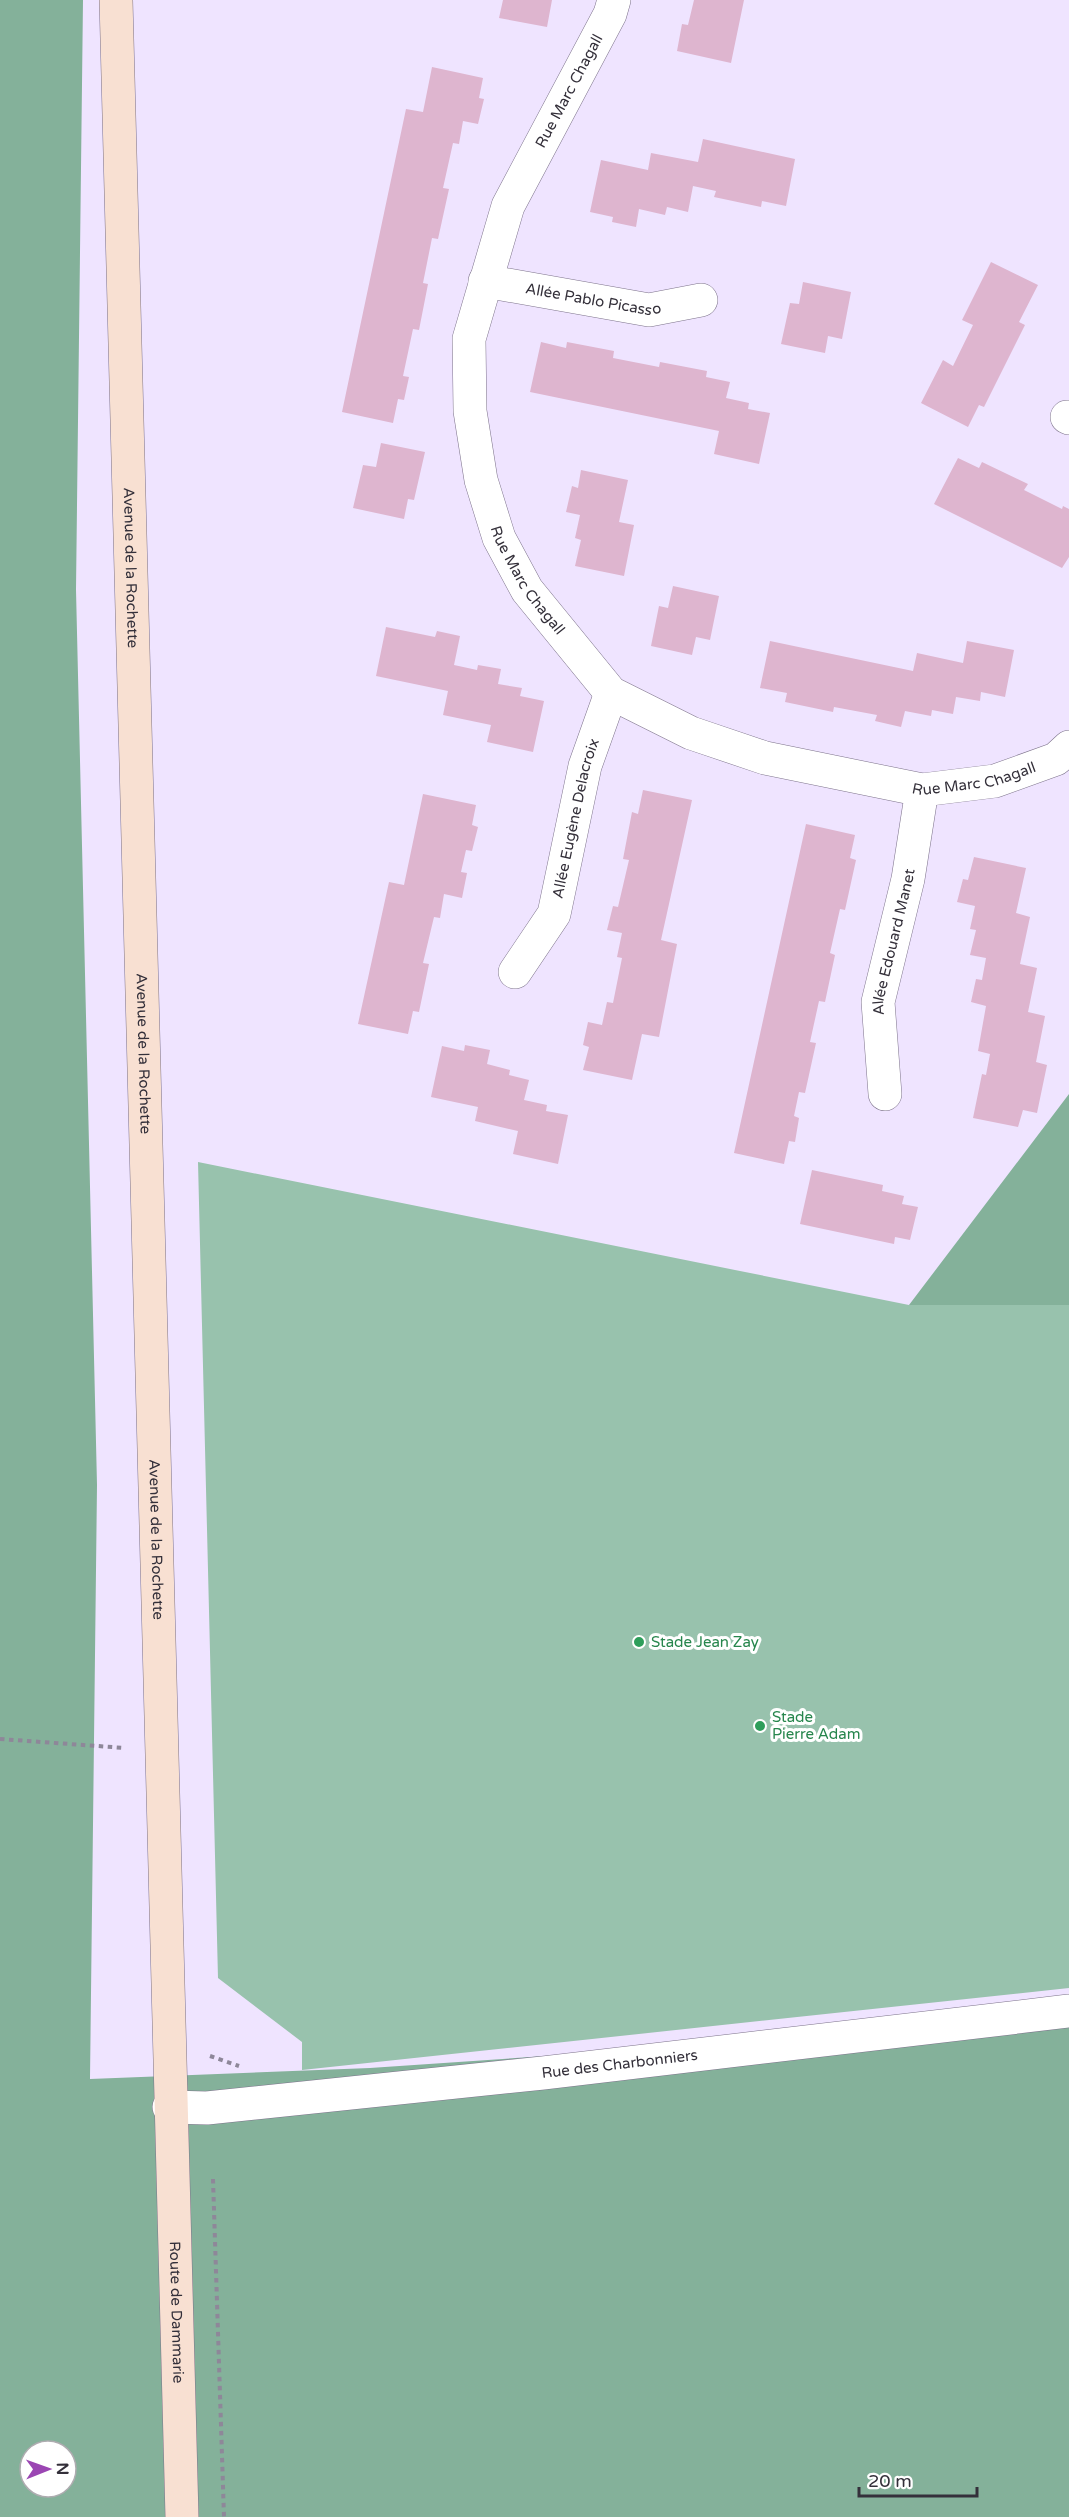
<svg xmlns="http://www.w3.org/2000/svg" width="1069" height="2517" viewBox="0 0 1069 2517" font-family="'Varela Round',sans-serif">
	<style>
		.green { fill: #98c2ad }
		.forest { fill: #84b19a; fill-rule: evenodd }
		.building { fill: #deb5cf }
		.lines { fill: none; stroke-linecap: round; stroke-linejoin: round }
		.street-casing { stroke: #7d738b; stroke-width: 34 }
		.secondary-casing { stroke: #7d738b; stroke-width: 34 }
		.path { stroke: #8e8799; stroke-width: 4; stroke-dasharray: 4.5 4.5; stroke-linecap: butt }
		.street { stroke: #fff; stroke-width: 33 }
		.secondary { stroke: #f8e0d2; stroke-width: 33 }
		.leisure-dot { fill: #2e9e5b; stroke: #fff; stroke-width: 2 }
		.labels { text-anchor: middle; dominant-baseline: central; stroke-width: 6; stroke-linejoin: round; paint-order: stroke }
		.street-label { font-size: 15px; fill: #34303a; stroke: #fff }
		.leisure-label { font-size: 15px; fill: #27864d; stroke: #fff; text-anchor: start }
	</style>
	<rect width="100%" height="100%" fill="#efe4ff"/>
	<path class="green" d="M198,1162L909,1305H1069V1988L302,2070V2042L218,1978Z"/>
	<path class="forest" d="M0,0H83L76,590L97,1485L90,2079L370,2068L1069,2020V2517H0ZM30,2451H66V2487H30Z
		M1069,1094V1305H909Z"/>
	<path class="building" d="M503,0H552L547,27L499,18Z
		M694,0H744L731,63L677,51L682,24L688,25Z
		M432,67L483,78L479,98L484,99L478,124L463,121L459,144L453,143L443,188L449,189L438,239L432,238L423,283L428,284L419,330L413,329L403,376L409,377L404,400L398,399L393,423L342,412L406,109L423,112Z
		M703,139L795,159L786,206L762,201L761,207L714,197L716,191L693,186L688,212L667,207L665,215L639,209L636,227L612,222L613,217L590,212L601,160L648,170L651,153L698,162Z
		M991,262L1038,285L1019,322L1025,325L984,407L979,405L968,427L921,403L943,360L953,366L973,325L962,320Z
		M803,282L851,292L842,339L828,336L825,353L781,344L790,303L799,304Z
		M541,342L566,348L567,342L614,351L613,358L659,367L660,362L707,371L706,377L730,382L726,398L749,403L748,409L770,413L759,464L714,454L719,431L530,392Z
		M381,443L425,452L414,500L408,499L404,519L353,508L363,465L376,467Z
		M958,458L979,468L982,462L1028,484L1024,490L1062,509L1063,506L1069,509V557L1062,568L934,504Z
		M581,470L628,480L619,522L634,525L624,576L575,566L581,540L575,538L580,515L566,512L572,486L578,488Z
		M673,586L719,596L710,640L696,637L692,655L651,646L659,606L668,608Z
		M386,627L435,637L437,631L460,636L454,665L477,670L478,665L501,669L498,684L522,688L520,696L544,701L533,752L487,742L491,725L443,715L448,691L376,676Z
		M770,641L913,671L917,653L963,663L967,641L1014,650L1005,697L981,692L980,701L956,697L953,714L932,710L931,716L905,711L901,727L875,721L877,715L834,707L833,712L785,702L787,693L760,688Z
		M643,790L692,800L661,940L677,944L659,1037L642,1034L632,1080L583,1070L589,1047L583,1045L588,1022L602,1025L607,1002L613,1003L622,958L617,957L622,933L607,930L613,906L618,907L629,860L623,859L632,812L638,814Z
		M423,794L476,805L472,825L478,827L472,851L466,850L461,872L467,873L462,898L444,894L440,918L434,917L423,963L429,964L419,1012L413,1011L408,1034L358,1024L389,882L404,885Z
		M806,824L855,835L850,858L856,860L845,910L840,909L830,953L835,955L825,1002L819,1001L810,1042L816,1043L805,1093L799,1092L794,1116L799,1118L795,1142L789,1141L784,1164L734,1153Z
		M974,857L1026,868L1016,913L1030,917L1020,964L1037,968L1028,1012L1045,1016L1036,1062L1047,1065L1037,1113L1023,1110L1018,1127L973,1118L982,1074L986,1075L990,1054L978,1051L986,1006L971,1002L976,979L982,980L986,958L970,955L976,930L970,929L975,906L957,902L963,879L968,880Z
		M465,1045L490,1050L487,1064L510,1070L509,1075L529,1080L524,1100L547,1105L546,1111L568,1115L558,1164L513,1154L518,1131L475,1121L478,1107L431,1097L442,1046L464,1051Z
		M812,1170L883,1185L882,1191L904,1196L902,1204L918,1207L910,1240L895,1237L894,1244L800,1224Z"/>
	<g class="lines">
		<g class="street-casing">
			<g id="street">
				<path id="s1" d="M614,0L610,14L508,206L469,339L470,411L481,480L499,538L527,590L611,693L691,733L765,758L922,790L995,781L1056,759L1069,747"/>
				<path id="s2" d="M485,281L649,310L701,300"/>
				<path d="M1067,417L1069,418"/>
				<path id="s3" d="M515,972L554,914L585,766L611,693"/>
				<path id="s4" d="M885,1094L878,1002L908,879L922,790"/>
				<path id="s5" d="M169,2107L207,2108L543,2073L1069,2011"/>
			</g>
		</g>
		<g class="secondary-casing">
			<g id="secondary">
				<path id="s6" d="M116,0L182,2517"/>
			</g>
		</g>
		<path class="path" d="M0,1739L125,1748
			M210,2056L239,2066
			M213,2179L224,2517"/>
		<use href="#street" class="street"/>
		<use href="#secondary" class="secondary"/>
	</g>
	<g class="leisure-dot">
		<circle cx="639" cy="1642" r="6"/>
		<circle cx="760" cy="1726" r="6"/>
	</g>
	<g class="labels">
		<g class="street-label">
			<text transform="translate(569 91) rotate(-62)">Rue Marc Chagall</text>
			<text stroke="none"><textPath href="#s2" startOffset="110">Allée Pablo Picasso</textPath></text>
			<text stroke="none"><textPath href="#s6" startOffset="568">Avenue de la Rochette</textPath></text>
			<text stroke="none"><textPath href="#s1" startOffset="624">Rue Marc Chagall</textPath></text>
			<text stroke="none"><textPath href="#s1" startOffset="1146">Rue Marc Chagall</textPath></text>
			<text stroke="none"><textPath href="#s3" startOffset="168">Allée Eugène Delacroix</textPath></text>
			<text stroke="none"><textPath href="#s4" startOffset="154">Allée Edouard Manet</textPath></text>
			<text stroke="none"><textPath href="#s6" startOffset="1054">Avenue de la Rochette</textPath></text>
			<text stroke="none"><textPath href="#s6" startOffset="1540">Avenue de la Rochette</textPath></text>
			<text stroke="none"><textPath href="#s5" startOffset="453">Rue des Charbonniers</textPath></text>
			<text stroke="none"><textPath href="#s6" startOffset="2313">Route de Dammarie</textPath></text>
		</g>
		<g class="leisure-label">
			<text x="651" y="1642">Stade Jean Zay</text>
			<text x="772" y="1717">Stade<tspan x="772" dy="17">Pierre Adam</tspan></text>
		</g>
	</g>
	<g transform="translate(48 2469) rotate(89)"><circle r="28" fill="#ffffff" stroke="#aeacb0" stroke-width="1.5"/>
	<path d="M0-4.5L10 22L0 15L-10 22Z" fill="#9b46b3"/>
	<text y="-9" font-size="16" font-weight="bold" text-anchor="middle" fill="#34303a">N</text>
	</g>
	<path d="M859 2487v9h118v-9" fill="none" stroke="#34303a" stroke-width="3"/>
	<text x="868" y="2487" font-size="18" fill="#34303a" stroke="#ffffff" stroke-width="4.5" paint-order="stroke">20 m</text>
</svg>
